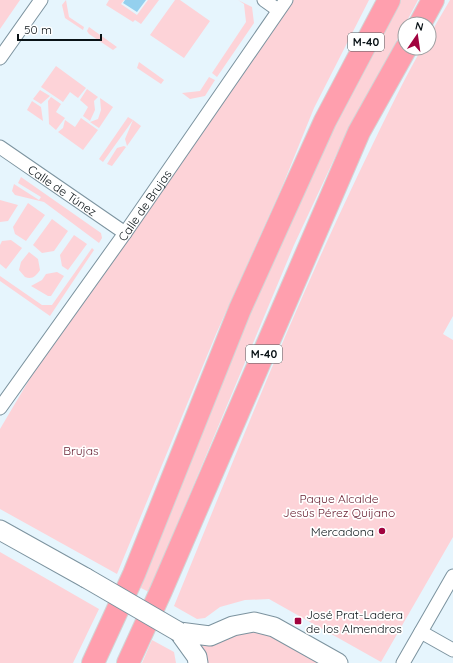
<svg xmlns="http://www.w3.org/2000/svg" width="453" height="663" viewBox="0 0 453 663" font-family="Quicksand,sans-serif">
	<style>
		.green { fill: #fdd3d8 }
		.water { fill: #94d0ee }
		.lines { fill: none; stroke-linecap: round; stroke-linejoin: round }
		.street-casing { stroke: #7c939f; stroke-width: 15 }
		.secondary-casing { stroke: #7c939f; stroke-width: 21 }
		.highway-casing { stroke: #d3d4d5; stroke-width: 24 }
		.street { stroke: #fff; stroke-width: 13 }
		.secondary { stroke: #fff; stroke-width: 19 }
		.highway { stroke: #ff9fae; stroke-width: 22 }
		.secondary-bridge-casing { stroke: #7c939f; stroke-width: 21; stroke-linecap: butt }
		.secondary-bridge { stroke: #fff; stroke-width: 19 }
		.poi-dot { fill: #a1033f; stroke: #fff; stroke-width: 1.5 }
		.labels { text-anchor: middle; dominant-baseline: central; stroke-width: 3.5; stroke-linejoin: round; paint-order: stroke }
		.shield { fill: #fff; stroke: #53595c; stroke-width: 1 }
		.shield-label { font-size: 11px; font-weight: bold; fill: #091216 }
		.street-label { font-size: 12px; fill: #091216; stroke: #fff }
		.park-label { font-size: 12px; fill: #651c2e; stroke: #fff }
		.poi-label { font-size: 12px; fill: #091216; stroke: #fff; text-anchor: end }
	</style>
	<rect width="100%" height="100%" fill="#e6f5fd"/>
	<path class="green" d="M0,0H20L0,29Z
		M66,0L69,17L84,27L83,30L65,18L62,5Z
		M109,0H124L121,4L137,15L148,0H159L141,24L135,20L133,22L106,5Z
		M175,0H180L210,21L184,58L150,35Z
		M238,0L252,7L254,23L217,77L212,73L246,22L244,4Z
		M291,0H369L314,108L282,187L216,334L117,574L0,509V429L42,358Z
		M401,0H418L336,155L294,245L149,592L139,587L274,255L322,149Z
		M450,0H453V316L443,334L453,340V537L381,662L269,599L245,600L220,607L205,618L197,619L174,606C233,462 290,317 357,177C378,134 398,90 422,48H429V36Z
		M89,27L117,47L113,50L89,34L87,31Z
		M139,62L164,80L161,84L137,68Z
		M56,66L86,88L78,98L70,92L63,102L41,87Z
		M209,77L215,80L205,96L190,99L182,93L200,91Z
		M87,89L98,97L94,101L95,110L90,121L83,116L88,107L80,100Z
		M40,90L50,96L41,104L33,99Z
		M51,97L61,104L56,112L65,118L56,130L49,124L48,101Z
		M100,98L113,107L99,128L90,122L98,119L101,110Z
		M32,101L41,107L43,121L27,110Z
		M128,117L133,120L103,162L99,159Z
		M81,118L98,130L83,150L58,132L63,128L65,120L75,127Z
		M133,120L141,126L127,146L125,139Z
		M124,146L126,147L112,166L107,164L117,148Z
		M21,177L101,233L102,238L99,243L44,202L15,195L12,191L14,184L39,200L41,197L18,183Z
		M0,200L18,205L8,221L0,222Z
		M28,203L45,215L26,241L15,234L13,227Z
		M52,219L68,231L54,251L42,253L33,245Z
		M74,235L87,244L68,270L62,266L60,255Z
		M11,240L22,248L6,269L0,264V245L2,241Z
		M92,248L94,250L50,316L0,281V276L42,305H52Z
		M29,252L38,259L40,270C36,276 32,280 25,277L19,270L21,262Z
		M57,272L64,276L51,296H48L31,286L42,280L46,274Z
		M0,552L99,609L73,663H0Z
		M260,630L324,663H207L198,643L232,634Z
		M152,640L174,652L176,663H142Z"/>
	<path class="water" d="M125,0H146L137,12L123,3Z"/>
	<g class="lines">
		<g class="street-casing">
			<g id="street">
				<path d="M264,0L278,10"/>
				<path d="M0,58L41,0"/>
				<path id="s1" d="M0,147L125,233"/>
				<path id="s2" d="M0,408L125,233L286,0"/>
				<path d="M421,632L453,650"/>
				<path d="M403,663L453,576"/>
			</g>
		</g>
		<g class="secondary-casing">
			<path id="secondary" d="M0,530L86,578
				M179,632L210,636L233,626L254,622L274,627L338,663
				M179,632L197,657L198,663"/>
		</g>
		<g class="highway-casing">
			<path id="highway" d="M420,24L433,0
				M93,663L134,574L240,309L325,121L389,0
				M128,663L161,591L359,132L406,48"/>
		</g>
		<use href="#street" class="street"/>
		<use href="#secondary" class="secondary"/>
		<use href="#highway" class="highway"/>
		<g class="secondary-bridge-casing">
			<path id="secondary-bridge" d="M86,578L179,632"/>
		</g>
		<use href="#secondary-bridge" class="secondary-bridge"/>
	</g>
	<g class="poi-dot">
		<circle cx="382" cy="531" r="4"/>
		<rect x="294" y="617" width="8" height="8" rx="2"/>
	</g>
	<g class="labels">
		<g class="shield">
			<rect x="348" y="33" width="36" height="18" rx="3"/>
			<rect x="246" y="345" width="36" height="18" rx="3"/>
		</g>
		<g class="shield-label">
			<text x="366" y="42">M-40</text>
			<text x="264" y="354">M-40</text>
		</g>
		<g class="street-label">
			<text stroke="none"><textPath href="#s1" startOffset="76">Calle de Túnez</textPath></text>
			<text stroke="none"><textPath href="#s2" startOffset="249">Calle de Brujas</textPath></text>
		</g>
		<g class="park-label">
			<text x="81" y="450">Brujas</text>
			<text x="339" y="498">Paque Alcalde<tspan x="339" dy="14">Jesús Pérez Quijano</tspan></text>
		</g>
		<g class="poi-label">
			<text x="374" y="531">Mercadona</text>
			<text x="306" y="614" text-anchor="start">José Prat-Ladera<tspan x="306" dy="14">de los Almendros</tspan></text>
		</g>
	</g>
	<g transform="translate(417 36) rotate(13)"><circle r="19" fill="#ffffff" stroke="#9da0a2"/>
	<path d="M0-3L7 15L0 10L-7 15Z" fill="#a1033f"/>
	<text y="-6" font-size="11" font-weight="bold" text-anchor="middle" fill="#091216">N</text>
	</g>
	<path d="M18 34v6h83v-6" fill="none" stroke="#091216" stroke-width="2"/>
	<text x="24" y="34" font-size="12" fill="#091216" stroke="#ffffff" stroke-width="3" paint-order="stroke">50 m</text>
</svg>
